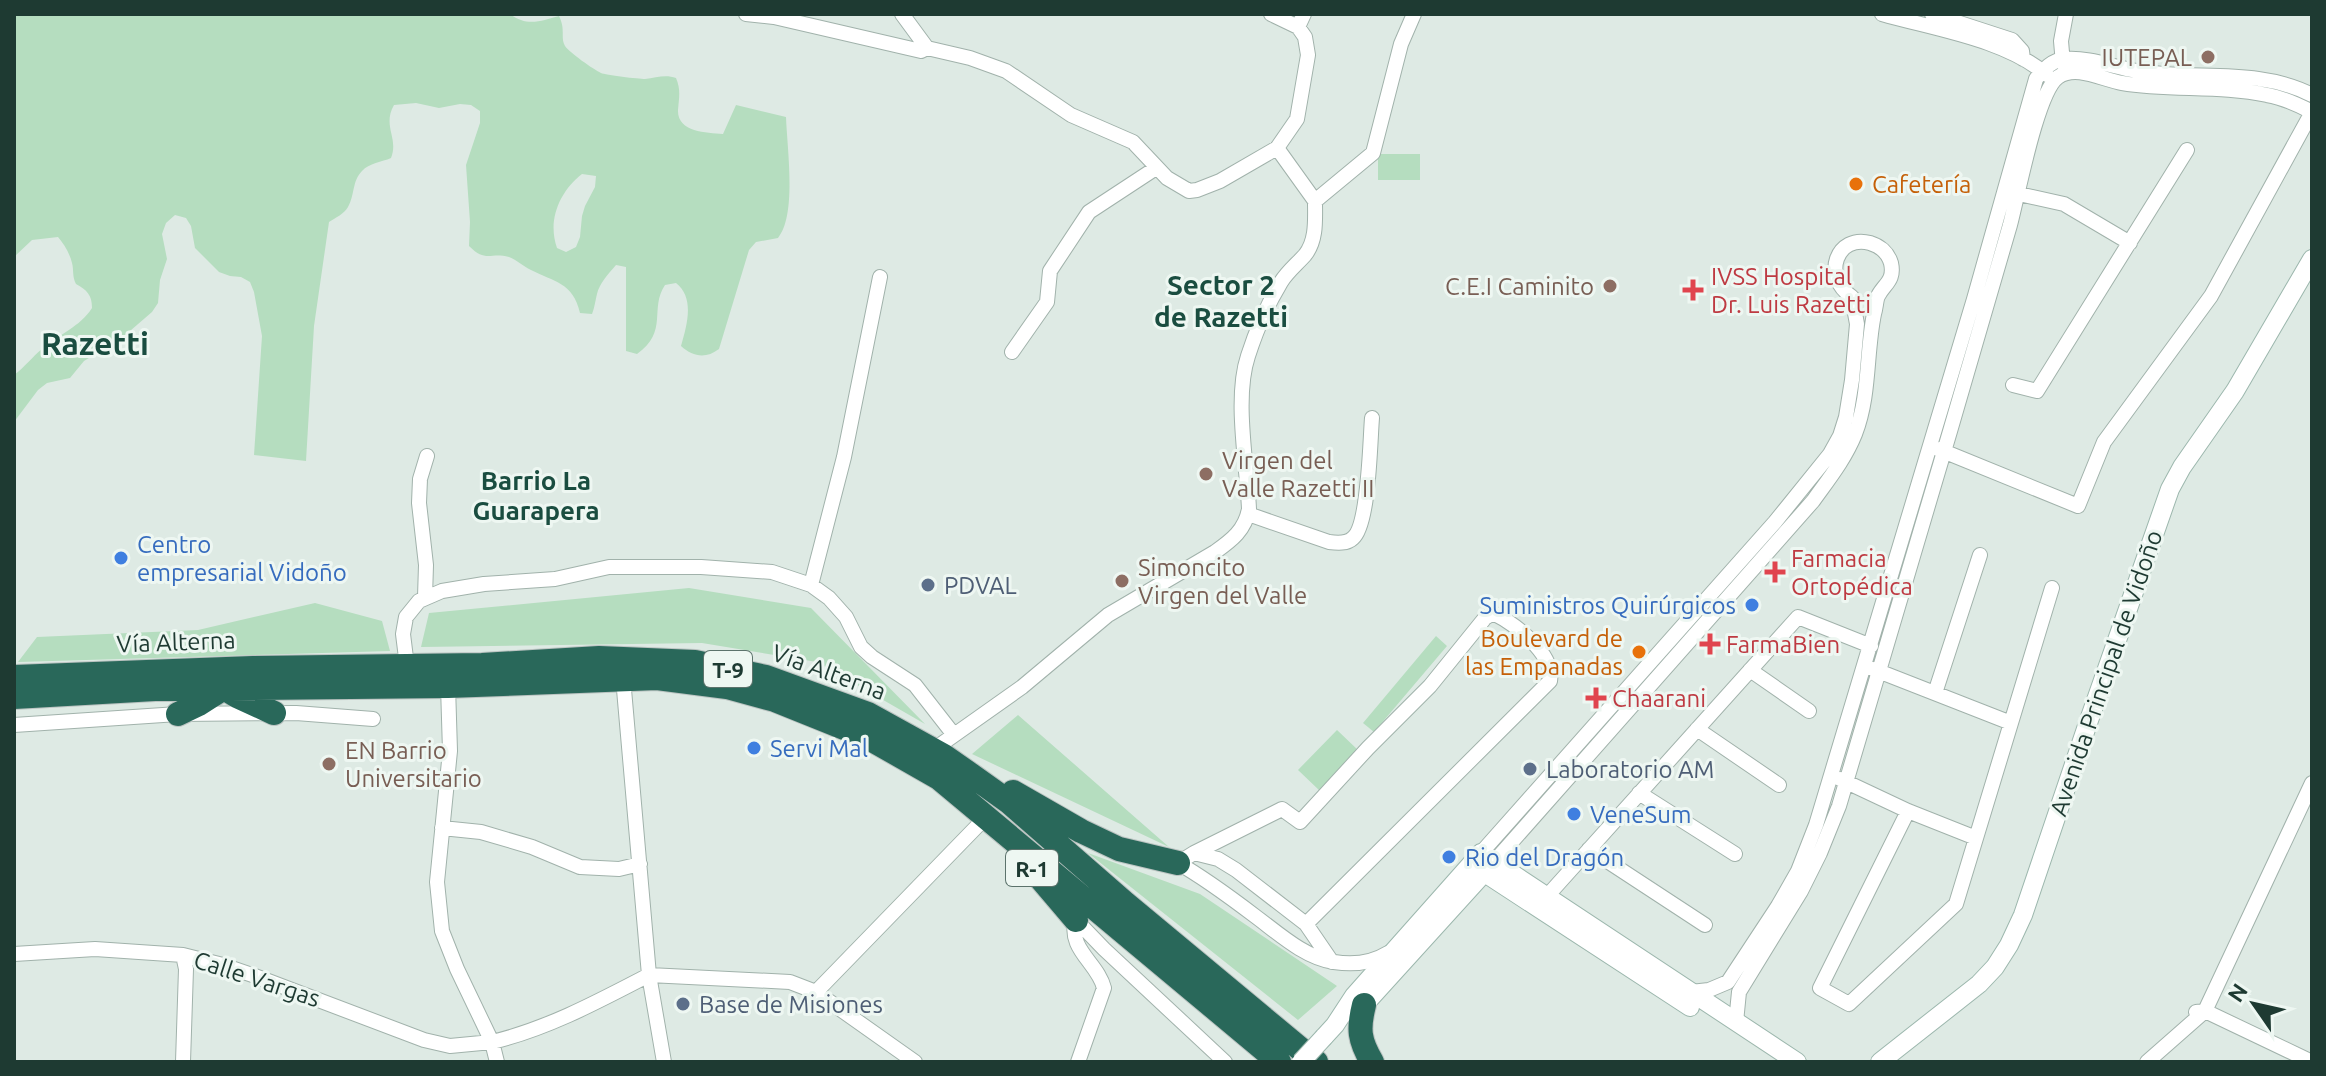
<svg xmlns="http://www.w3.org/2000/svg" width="2326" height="1076" viewBox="0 0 2326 1076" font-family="Ubuntu,sans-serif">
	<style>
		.green { fill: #b5ddbf; fill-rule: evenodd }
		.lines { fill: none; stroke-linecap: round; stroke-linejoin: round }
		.street-casing { stroke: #a1b2ab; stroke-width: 16 }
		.secondary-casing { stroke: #9cb7ad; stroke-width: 20 }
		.highway-casing { stroke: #bcc4c2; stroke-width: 26 }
		.street { stroke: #fff; stroke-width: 14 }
		.secondary { stroke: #fff; stroke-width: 18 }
		.highway { stroke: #29685a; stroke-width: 24 }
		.secondary-bridge-casing { stroke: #9cb7ad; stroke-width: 20; stroke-linecap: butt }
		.secondary-bridge { stroke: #fff; stroke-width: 18 }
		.education-dot { fill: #8d6e63; stroke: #eef7f2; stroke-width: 3 }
		.food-dot { fill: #e8710a; stroke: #eef7f2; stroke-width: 3 }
		.health-dot { fill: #e0444e; stroke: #eef7f2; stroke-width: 3 }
		.shop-dot { fill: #3f7fe0; stroke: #eef7f2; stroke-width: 3 }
		.service-dot { fill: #5c6f8a; stroke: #eef7f2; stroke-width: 3 }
		.labels { text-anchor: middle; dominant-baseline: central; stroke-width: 6; stroke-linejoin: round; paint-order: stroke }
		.shield { fill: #eef7f2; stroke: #5c736c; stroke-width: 2 }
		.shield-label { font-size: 22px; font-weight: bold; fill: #1e3a32 }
		.education-label { font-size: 24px; fill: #785e54; stroke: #eef7f2; text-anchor: start }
		.food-label { font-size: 24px; fill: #c56008; stroke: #eef7f2; text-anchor: start }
		.health-label { font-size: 24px; fill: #be3a42; stroke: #eef7f2; text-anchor: start }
		.shop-label { font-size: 24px; fill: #366cbe; stroke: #eef7f2; text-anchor: start }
		.service-label { font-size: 24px; fill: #4e5e75; stroke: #eef7f2; text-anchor: start }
		.street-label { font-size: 24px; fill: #1e3a32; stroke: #eef7f2 }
		.neighbourhood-label { font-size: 26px; font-weight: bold; fill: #1a4d40; stroke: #eef7f2 }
		.quarter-label { font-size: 28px; font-weight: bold; fill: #1a4d40; stroke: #eef7f2 }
		.district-label { font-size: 32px; font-weight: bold; fill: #1a4d40; stroke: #eef7f2 }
	</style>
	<rect width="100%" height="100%" fill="#deeae4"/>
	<path class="green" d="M14,14H510C527,27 541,21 559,16C566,30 560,37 565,46C570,53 593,69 601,73C605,75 639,79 645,79C656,78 665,74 676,78C681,90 679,97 678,110C677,132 706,133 723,134L736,105L786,117C787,148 797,215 778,238L756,242L749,250L719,349C706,359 693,357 681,346C687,325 695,298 676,283L665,285C649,309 669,331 637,354L626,351V267L616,265C609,273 599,284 597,294C595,302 595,306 592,314L580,313C573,282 554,282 531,270C523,266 517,260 509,257C490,252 486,263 469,246L470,222L466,165L480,123V111L471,105L460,104L439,108L416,103L394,105C382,126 399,138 391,158C382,162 369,163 362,171C352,181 355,195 348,207C344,214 335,218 329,222L314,326L306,461L254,455L262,336L254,292L250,282L241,277L230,276L219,272L195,248L191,226L186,218L175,215L166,223L162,234L167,259L160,280L158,303L152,312L123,337L84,361L70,378L47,383L38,390L14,422V375C25,367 32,357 42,349C59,334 80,327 92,308C92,295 87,290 76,284C72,276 74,271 72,263C70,254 64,244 58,237L32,240L14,257ZM582,174L596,176L595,187L585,206L582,216L580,237L576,247L566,252L557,248C547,220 560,191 582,174Z
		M1378,154H1420V180H1378Z
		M689,588L811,608L925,724L817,662L702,643L421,647L429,613Z
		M315,603L382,621L390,651L18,662L37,637L198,630Z
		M1436,636L1447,646L1374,732L1363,723Z
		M1018,715L1169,847L972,754Z
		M1337,730L1359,751L1320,791L1298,770Z
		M1088,853L1200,894L1337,986L1298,1020Z"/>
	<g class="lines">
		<g class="street-casing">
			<path id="street" d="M746,14L774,17L921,51L927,48
				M902,14L927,48L970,58L1006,71L1071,115L1133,142L1167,178L1189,191L1197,190L1220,181L1277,148
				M1271,14L1298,27
				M1304,14L1298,27L1305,37L1308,55L1297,119L1277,148L1315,201
				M1882,14C1934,29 2005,39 2047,75
				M1932,14L2012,40L2022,51L2023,59
				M2063,64L2061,41L2066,14
				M2010,192L2064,204L2130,243
				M1012,352L1047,302L1050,271L1089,212L1156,168
				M2013,385L2037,391L2187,150
				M1938,449L2078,506L2104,442L2211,296L2312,112
				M1248,514L1329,542C1337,543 1347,544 1353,538C1369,525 1370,441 1372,418
				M811,585L844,457L880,277
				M425,597L426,565L419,503L420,479L427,456
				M407,666L403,634L406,617L419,601L442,591L484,584L555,579L609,567H701L772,572L811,585L829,598L846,617L861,647L872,657L915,685L954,735
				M1873,669L2011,723
				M1750,670L1809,711
				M623,678L649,975L664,1062
				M1935,693L1980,555
				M14,725L178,714L296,713L373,719
				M1697,729L1779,785
				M933,750L1022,687L1108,615L1215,552C1232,540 1245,530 1249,509C1247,464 1234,398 1248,356C1256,331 1267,305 1281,282C1287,272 1297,264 1305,255C1317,240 1315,219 1315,201L1373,153L1401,44L1414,14
				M1840,779L1908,811L1976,838
				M1639,793L1735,854
				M1908,811L1820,988L1849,1004L1956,904L2052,588
				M442,828L481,832L532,847L580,867L619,869L640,864
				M1589,849L1705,925
				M1194,853L1218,859L1236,870L1306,924L1332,962
				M1481,853L1775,522L1830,454L1840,436L1846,417L1852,380L1857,324L1852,297C1821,276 1837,234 1870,243C1880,246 1888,253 1891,263C1895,281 1884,284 1878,296C1876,300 1876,308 1874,314C1866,353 1870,396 1855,434C1845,459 1828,480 1813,501L1494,862
				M1540,904L1798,617L1871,646
				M1076,920L1104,949L1225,1062
				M1076,920C1067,949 1098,963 1104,988L1078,1062
				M1306,924L1550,681C1555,654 1515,624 1493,613L1485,618L1430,686L1368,748L1300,822L1282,809L1194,853L1178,863C1206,879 1230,897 1255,916C1278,933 1305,958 1334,962C1353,965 1372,963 1388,953
				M14,954L95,949L183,955L223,965L255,976L424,1040L450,1046L492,1042L457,969L442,931L437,882L450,751L448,686
				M649,975L790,982L816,992L915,1062
				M816,992L987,816
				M1691,992L1709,990L1728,982L1778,906L1798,871L1816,825L1974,299L2036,79C2042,70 2054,59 2065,59C2089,57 2113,67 2137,71C2195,81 2258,67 2312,95
				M2196,1012L2205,1011L2312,1062
				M1736,1022L1739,992L1801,891L1820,853L1839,806C1897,612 1954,419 2010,225C2018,195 2037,92 2058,77C2076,64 2103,80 2122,83C2170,91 2220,85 2267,95C2284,98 2297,104 2312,112
				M183,1062L186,969L183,955
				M497,1062L492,1042C547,1029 599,1001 649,975
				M2147,1062L2205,1011L2312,783"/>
		</g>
		<g class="secondary-casing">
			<path id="secondary" d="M1471,864L1690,1007
				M1354,1012L1364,1005L1492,864
				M1324,1037L1335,1025L1354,996L1481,853L1797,1062
				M1880,1062L1979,984L1995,967L2009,945L2023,915L2088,723L2170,489L2182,467L2235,391L2312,259"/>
		</g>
		<g class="highway-casing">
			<path id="highway" d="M14,677L253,668L482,665L599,658L695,662L766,677L868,714L944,756L974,777L1009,802L1126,904L1316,1062
				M14,697L155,689L448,686L657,678L727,687L775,700L867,737L939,778L1279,1062
				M178,714L199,704L224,688L237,696L274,713
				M1013,792L1081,831L1119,849L1178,863
				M1036,873L1076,920
				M1364,1005C1358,1029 1359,1040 1372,1062"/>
		</g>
		<use href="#street" class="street"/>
		<use href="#secondary" class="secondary"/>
		<use href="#highway" class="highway"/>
		<g class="secondary-bridge-casing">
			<path id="secondary-bridge" d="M1301,1062L1324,1037"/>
		</g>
		<use href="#secondary-bridge" class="secondary-bridge"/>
	</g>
	<g class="education-dot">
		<circle cx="2208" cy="57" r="8"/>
		<circle cx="1610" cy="286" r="8"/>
		<circle cx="1206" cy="474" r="8"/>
		<circle cx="1122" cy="581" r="8"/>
		<circle cx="329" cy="764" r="8"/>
	</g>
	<g class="food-dot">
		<circle cx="1856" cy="184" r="8"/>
		<circle cx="1639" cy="652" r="8"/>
	</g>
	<g class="health-dot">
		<path d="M1689 278h8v8h8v8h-8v8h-8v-8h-8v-8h8z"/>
		<path d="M1771 560h8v8h8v8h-8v8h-8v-8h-8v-8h8z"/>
		<path d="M1706 632h8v8h8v8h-8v8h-8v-8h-8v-8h8z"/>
		<path d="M1592 686h8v8h8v8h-8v8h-8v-8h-8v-8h8z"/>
	</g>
	<g class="shop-dot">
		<circle cx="121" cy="558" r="8"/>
		<circle cx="1752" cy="605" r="8"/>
		<circle cx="754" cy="748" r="8"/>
		<circle cx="1574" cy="814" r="8"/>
		<circle cx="1449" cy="857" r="8"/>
	</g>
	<g class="service-dot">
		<circle cx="928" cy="585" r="8"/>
		<circle cx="1530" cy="769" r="8"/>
		<circle cx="683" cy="1004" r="8"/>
	</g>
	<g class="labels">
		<g class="shield">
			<rect x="704" y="651" width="48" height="36" rx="6"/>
			<rect x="1006" y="850" width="52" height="36" rx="6"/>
		</g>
		<g class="shield-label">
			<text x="728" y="669">T-9</text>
			<text x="1032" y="868">R-1</text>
		</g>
		<g class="education-label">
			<text x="2192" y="57" text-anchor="end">IUTEPAL</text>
			<text x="1594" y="286" text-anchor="end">C.E.I Caminito</text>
			<text x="1222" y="460">Virgen del<tspan x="1222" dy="28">Valle Razetti II</tspan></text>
			<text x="1138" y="567">Simoncito<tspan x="1138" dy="28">Virgen del Valle</tspan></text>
			<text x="345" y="750">EN Barrio<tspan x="345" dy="28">Universitario</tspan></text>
		</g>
		<g class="food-label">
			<text x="1872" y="184">Cafetería</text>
			<text x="1623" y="638" text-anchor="end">Boulevard de<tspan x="1623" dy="28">las Empanadas</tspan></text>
		</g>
		<g class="health-label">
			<text x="1711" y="276">IVSS Hospital<tspan x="1711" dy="28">Dr. Luis Razetti</tspan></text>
			<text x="1791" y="558">Farmacia<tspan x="1791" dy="28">Ortopédica</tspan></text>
			<text x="1726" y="644">FarmaBien</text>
			<text x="1612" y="698">Chaarani</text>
		</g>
		<g class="shop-label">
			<text x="137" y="544">Centro<tspan x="137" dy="28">empresarial Vidoño</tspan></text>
			<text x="1736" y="605" text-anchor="end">Suministros Quirúrgicos</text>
			<text x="770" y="748">Servi Mal</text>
			<text x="1590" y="814">VeneSum</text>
			<text x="1465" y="857">Rio del Dragón</text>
		</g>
		<g class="service-label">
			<text x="944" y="585">PDVAL</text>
			<text x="1546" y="769">Laboratorio AM</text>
			<text x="699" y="1004">Base de Misiones</text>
		</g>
		<g class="street-label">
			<text transform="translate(176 642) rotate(-2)">Vía Alterna</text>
			<text transform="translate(829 672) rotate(20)">Vía Alterna</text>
			<text transform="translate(2106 673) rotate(-71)">Avenida Principal de Vidoño</text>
			<text transform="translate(257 979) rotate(18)">Calle Vargas</text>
		</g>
		<g class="neighbourhood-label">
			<text x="536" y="480">Barrio La<tspan x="536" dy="30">Guarapera</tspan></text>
		</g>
		<g class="quarter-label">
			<text x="1221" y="284">Sector 2<tspan x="1221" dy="32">de Razetti</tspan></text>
		</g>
		<g class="district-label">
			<text x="95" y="343">Razetti</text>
		</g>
	</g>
	<rect width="2326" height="1076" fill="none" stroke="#1e3a32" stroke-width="32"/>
	<g transform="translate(2254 1004) rotate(304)" stroke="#eef7f2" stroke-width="6" paint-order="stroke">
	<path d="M0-6L14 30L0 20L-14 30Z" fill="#1e3a32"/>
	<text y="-12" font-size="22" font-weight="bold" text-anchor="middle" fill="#1e3a32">N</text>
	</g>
</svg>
